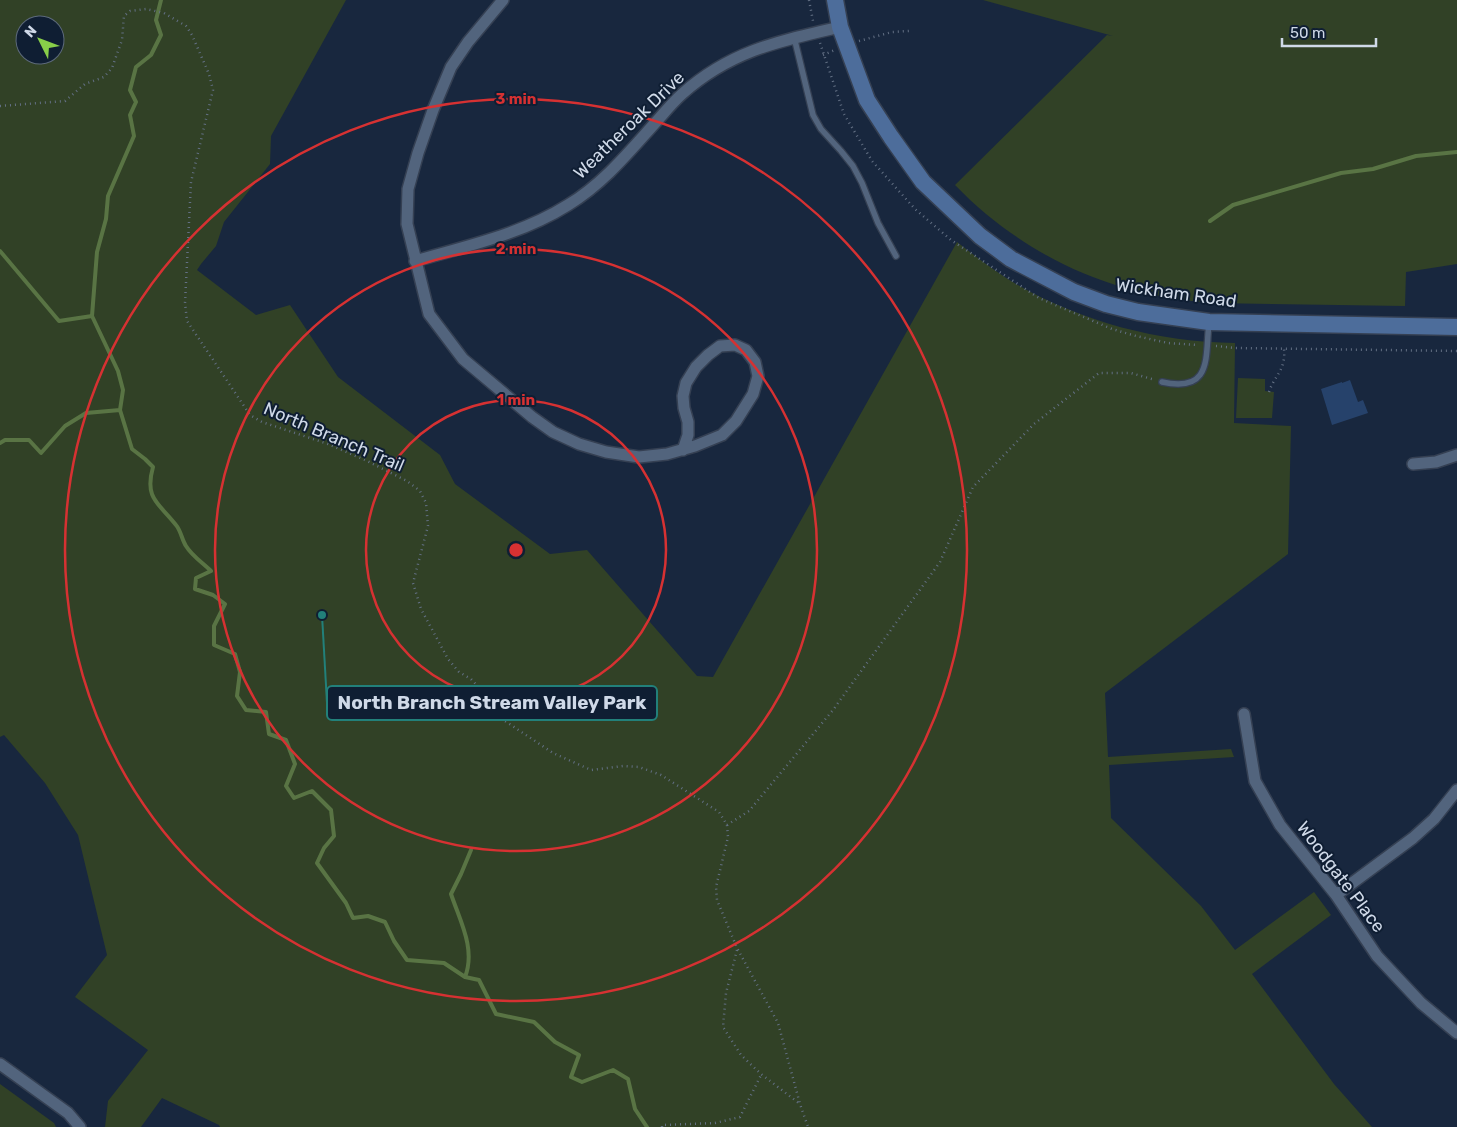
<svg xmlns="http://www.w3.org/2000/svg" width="1457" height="1127" viewBox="0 0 1457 1127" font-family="Rubik,sans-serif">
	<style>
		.green { fill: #314126; fill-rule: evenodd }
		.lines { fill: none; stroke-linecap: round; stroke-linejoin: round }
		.stream { stroke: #597444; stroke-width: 4 }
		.building { fill: #26426b }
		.lane-casing { stroke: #354053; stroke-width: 8 }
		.street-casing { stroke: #354053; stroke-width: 14 }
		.secondary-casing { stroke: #354053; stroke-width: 19 }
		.path { stroke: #637084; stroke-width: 2.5; stroke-dasharray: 1 4; stroke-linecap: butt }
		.lane { stroke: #52647d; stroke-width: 5.5 }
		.street { stroke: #52647d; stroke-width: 11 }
		.secondary { stroke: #4d6d9b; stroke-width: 16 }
		.ring { fill: none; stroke: #d63132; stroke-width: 2.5 }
		.labels { text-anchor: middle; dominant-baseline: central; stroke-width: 4; stroke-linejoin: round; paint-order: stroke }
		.street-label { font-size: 18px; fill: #cfd9e8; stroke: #0f1e33 }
		.centre { fill: #d63132; stroke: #0f1e33; stroke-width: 2.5 }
		.ring-label { font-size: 15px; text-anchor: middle; font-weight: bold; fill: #d63132; stroke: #0f1e33; stroke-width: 4; stroke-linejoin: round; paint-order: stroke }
		.leader { fill: none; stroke: #22807a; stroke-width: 2 }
		.callout-dot { fill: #22807a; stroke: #0f1e33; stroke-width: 2 }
		.callout { fill: #0f1e33; stroke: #22807a; stroke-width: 2 }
		.callout-label { font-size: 19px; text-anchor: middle; font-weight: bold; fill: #cfd9e8 }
	</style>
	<rect width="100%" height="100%" fill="#18273e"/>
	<path class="green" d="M0,0H346L271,136L270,164L224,222L216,246L201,264L197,270L256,315L290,305L338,377L440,455L455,484L550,554L587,550L697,676L713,677L957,242C976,257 996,272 1016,284C1083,322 1158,342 1235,343L1234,423L1291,426L1288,554L1105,693L1108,757L1231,749L1234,757L1109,765L1111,818L1201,906L1235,950L1314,892L1331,915L1252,974L1334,1084L1372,1127H220L219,1125L162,1098L141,1127H105L108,1101L148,1050L75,997L107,955L78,835L45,783L4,735L0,737ZM25,25H55V55H25Z
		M983,0H1457V264L1406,272L1405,306L1213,303C1127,297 1053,269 986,214C975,205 965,195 955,185L1107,35L1113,36Z
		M1238,378L1265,379V391L1274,392L1272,418H1236Z
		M0,1084L54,1123L56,1127H0Z"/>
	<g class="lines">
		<path class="stream" d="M161,0L156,20L161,35L151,55L136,67L130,90L136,102L130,115L134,136L108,196L106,219L97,252L92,316L118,371L123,390L120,410L132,449L145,459L153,467C144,499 159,503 176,525C181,531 182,540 186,546C192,556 203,563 211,571L196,578L195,589L213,595L225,604L214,626V645L235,654L240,672L237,696L246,710L266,712L269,734L286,740L295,764L286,786L294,798L312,791L331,810L334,836L324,848L317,863L346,903L353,918L368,916L385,922L394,941L407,960L444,963L465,977L479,980L496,1014L534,1022L555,1042L579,1055L571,1077L582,1082L613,1070L628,1079L635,1109L647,1127
			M1210,221L1233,205L1341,173L1373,169L1416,156L1457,152
			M0,251L59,321L92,316
			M0,443L5,440H29L41,453L65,426L86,413L120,410
			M465,977C476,949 460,921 451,894L461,874L471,850"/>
	</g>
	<path class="building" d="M1350,380L1358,402L1363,400L1368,413L1332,425L1321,389L1342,382V383Z"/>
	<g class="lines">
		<g class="lane-casing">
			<path id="lane" d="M794,37L813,115L821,129L841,151L853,166L862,183L878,223L896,256
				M1162,382C1213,393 1205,357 1209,323"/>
		</g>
		<g class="street-casing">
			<path id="street" d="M503,0L468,42L451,67L433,110L418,153L408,189L407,224L429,314L463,359L532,417L553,432L579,444L606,452L639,457L667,454L695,446L722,435L736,421L753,394L758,376L755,362L746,350L735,345L720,346L708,355L696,367L686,383L683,396L684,408L688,422V435L683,450
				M415,261C467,246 522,234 568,205C603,184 629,152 656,122C664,113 672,103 682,94C730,51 779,41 840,27
				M1413,464L1436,462L1457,455
				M1244,714L1255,781L1280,825L1336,895L1377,956L1421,1003L1457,1033
				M1336,895L1413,838L1434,819L1457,790
				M0,1064L68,1113L80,1127"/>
		</g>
		<g class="secondary-casing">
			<path id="secondary" d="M835,0L840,27L867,100L891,137L923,182L980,236L1011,259L1074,292L1106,304L1138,312L1209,322L1457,327"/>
		</g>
		<path class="path" d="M809,0L813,21
			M859,41L892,32L909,31
			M820,43L844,114L872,161L915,209L951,240L1039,298L1112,329L1136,336L1168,343L1198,345
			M823,55L835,50
			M0,106L65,101L85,84L104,77L112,68L122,40L124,16L130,11L146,9L164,13L186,26L192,35L209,74L213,90L191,182L185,303L187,321L250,415L262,422L328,444L365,460L407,481L420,491L426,503L428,526L413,583L421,609L448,659L459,672L471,679L483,692L496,715L553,753L591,770L623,766L639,767L661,775L719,812L727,825L728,837L716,887L717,900L737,948L778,1023L800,1104L808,1127
			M1216,346L1235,348L1457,351
			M1269,392C1275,374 1286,371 1284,348
			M727,825L749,811L833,710L940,562L973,487L1034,424L1099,373H1131L1155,380
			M737,950L726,993L723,1027L741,1055L761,1074L800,1104
			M662,1127V1125L715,1123L740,1117L761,1075"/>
		<use href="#lane" class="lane"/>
		<use href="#street" class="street"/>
		<use href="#secondary" class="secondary"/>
	</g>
	<g class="ring">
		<circle cx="516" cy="550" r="150"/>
		<circle cx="516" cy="550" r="301"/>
		<circle cx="516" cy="550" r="451"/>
	</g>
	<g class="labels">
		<g class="street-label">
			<text transform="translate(629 125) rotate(-44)">Weatheroak Drive</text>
			<text transform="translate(1176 293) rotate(8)">Wickham Road</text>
			<text transform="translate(334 437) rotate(23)">North Branch Trail</text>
			<text transform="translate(1341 877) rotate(53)">Woodgate Place</text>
		</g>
	</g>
	<circle cx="516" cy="550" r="8" class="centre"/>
	<g class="ring-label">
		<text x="516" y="104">3 min</text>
		<text x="516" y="254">2 min</text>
		<text x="516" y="405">1 min</text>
	</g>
	<path class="leader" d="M322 615L327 703"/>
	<circle class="callout-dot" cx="322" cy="615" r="5"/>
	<rect class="callout" x="327" y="686" width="330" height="34" rx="5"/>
	<g class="callout-label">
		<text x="492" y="709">North Branch Stream Valley Park</text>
	</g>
	<g transform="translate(40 40) rotate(312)"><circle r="24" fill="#0f1e33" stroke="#5c697b"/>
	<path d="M0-4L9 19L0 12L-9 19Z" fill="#88cf49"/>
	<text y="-8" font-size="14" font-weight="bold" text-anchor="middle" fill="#cfd9e8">N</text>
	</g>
	<path d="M1282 38v8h94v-8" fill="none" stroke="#cfd9e8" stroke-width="2.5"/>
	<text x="1290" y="38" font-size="15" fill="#cfd9e8" stroke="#0f1e33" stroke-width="4" paint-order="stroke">50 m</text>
</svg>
